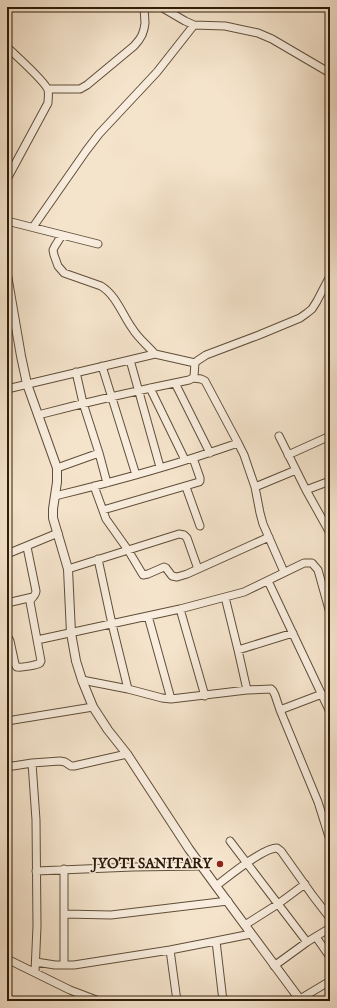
<svg xmlns="http://www.w3.org/2000/svg" width="337" height="1008" viewBox="0 0 337 1008" font-family="'IM FELL English',serif">
	<style>
		.lines { fill: none; stroke-linecap: round; stroke-linejoin: round }
		.minor-casing { stroke: #604e39; stroke-width: 9 }
		.tertiary-casing { stroke: #604e39; stroke-width: 10 }
		.minor { stroke: #f8edde; stroke-width: 7 }
		.tertiary { stroke: #f8edde; stroke-width: 8 }
		.poi-dot { fill: #8f2418; stroke: #f8edde; stroke-width: 1.5 }
		.labels { text-anchor: middle; dominant-baseline: central; stroke-width: 3; stroke-linejoin: round; paint-order: stroke }
		.poi-label { font-size: 14px; font-weight: bold; fill: #2e1c08; stroke: #f8edde; text-anchor: end }
	</style>
	<rect width="100%" height="100%" fill="#f5e4cc"/>
	<filter id="stains"><feTurbulence type="fractalNoise" baseFrequency=".005" numOctaves="4"/><feColorMatrix values="0 0 0 0 .2 0 0 0 0 .09 0 0 0 0 .02 0 0 0 .5 -.17"/></filter>
	<radialGradient id="worn" r=".72"><stop offset=".6" stop-color="#630" stop-opacity="0"/><stop offset="1" stop-color="#630" stop-opacity=".3"/></radialGradient>
	<g class="lines">
		<g class="minor-casing">
			<path id="minor" d="M161,7L185,21L194,25L225,26L258,33L272,39L330,73
				M7,47C15,55 45,81 48,90C49,94 48,99 48,103L7,179
				M48,89H80L87,85L134,46L139,40L142,35L144,29L145,23L144,7
				M7,221L98,244
				M33,227L86,151L99,134L157,72L194,25
				M62,235L55,246L53,250L54,255L58,266L64,273L101,286C116,295 122,314 132,328C138,338 147,345 155,354
				M130,360L160,467
				M102,366L136,475
				M76,372L83,403L99,453L107,483
				M193,378L201,379L205,381L238,443L244,455L255,487L260,513L263,524L284,572
				M175,383L210,453
				M150,388L185,460
				M7,389L155,354L195,363
				M38,415C88,402 139,390 189,380L193,378L194,376L195,363L197,361L206,355L259,335L300,318L307,313L312,309L317,301L330,276
				M279,436L306,490L330,533
				M288,455L330,436
				M57,468L99,453
				M94,486L106,519L128,550L143,575L148,574L164,567L166,568L172,576L177,577L187,574L269,537
				M186,487L200,526
				M255,487L296,470
				M306,490L330,481
				M55,496C117,481 178,464 238,443
				M103,510L199,482L200,481V478L193,458
				M7,554L58,533
				M98,559L112,624L128,689
				M68,569L179,534L184,535L187,538L198,569
				M268,581L330,712
				M225,597L238,650L247,690
				M7,603L33,597
				M180,609L205,696
				M148,616L171,699
				M7,638L9,639L10,641L15,664C16,665 16,667 17,667C21,668 37,665 40,663L41,661L30,602C31,597 36,596 36,591L27,547
				M37,640L180,609L244,592L304,563H312L318,570L330,613
				M238,650L293,633
				M82,680L128,689L162,698L171,699L247,690L271,689L273,691L275,695L280,710L318,802L330,840
				M280,710L322,694
				M7,721L93,707
				M32,763L36,820L37,926L35,972
				M7,764L13,766L32,763L60,761L65,762L71,766H74L127,754
				M230,841L307,942
				M36,871L133,867L202,866
				M216,886C229,876 263,848 277,848L281,851L313,896L330,918
				M64,914L111,915L228,901
				M245,925L278,904L305,884
				M316,937L330,957
				M216,941L223,1001
				M170,950L177,1001
				M7,959L70,990L99,1001
				M36,962L55,965H74L170,950L216,941L251,934
				M64,965V869
				M274,966L307,942L330,928
				M300,999L330,981
				M7,1000L9,1001"/>
		</g>
		<g class="tertiary-casing">
			<path id="tertiary" d="M7,275L21,356L27,384L57,468V482L53,509V518L68,569L71,633L76,661L82,680L93,707L108,730L127,754L189,849L216,886L301,1001"/>
		</g>
		<use href="#minor" class="minor"/>
		<use href="#tertiary" class="tertiary"/>
	</g>
	<circle class="poi-dot" cx="220" cy="864" r="4"/>
	<g class="labels">
		<g class="poi-label">
			<text x="212" y="864">JYOTI SANITARY</text>
		</g>
	</g>
	<rect width="337" height="1008" fill="none" stroke="#f5e4cc" stroke-width="24"/>
	<rect x="8" y="8" width="321" height="992" fill="none" stroke="#2e1c08" stroke-width="2"/>
	<rect x="12" y="12" width="313" height="984" fill="none" stroke="#2e1c08"/>
	<rect width="100%" height="100%" filter="url(#stains)"/>
	<rect width="100%" height="100%" fill="url(#worn)"/>
</svg>
